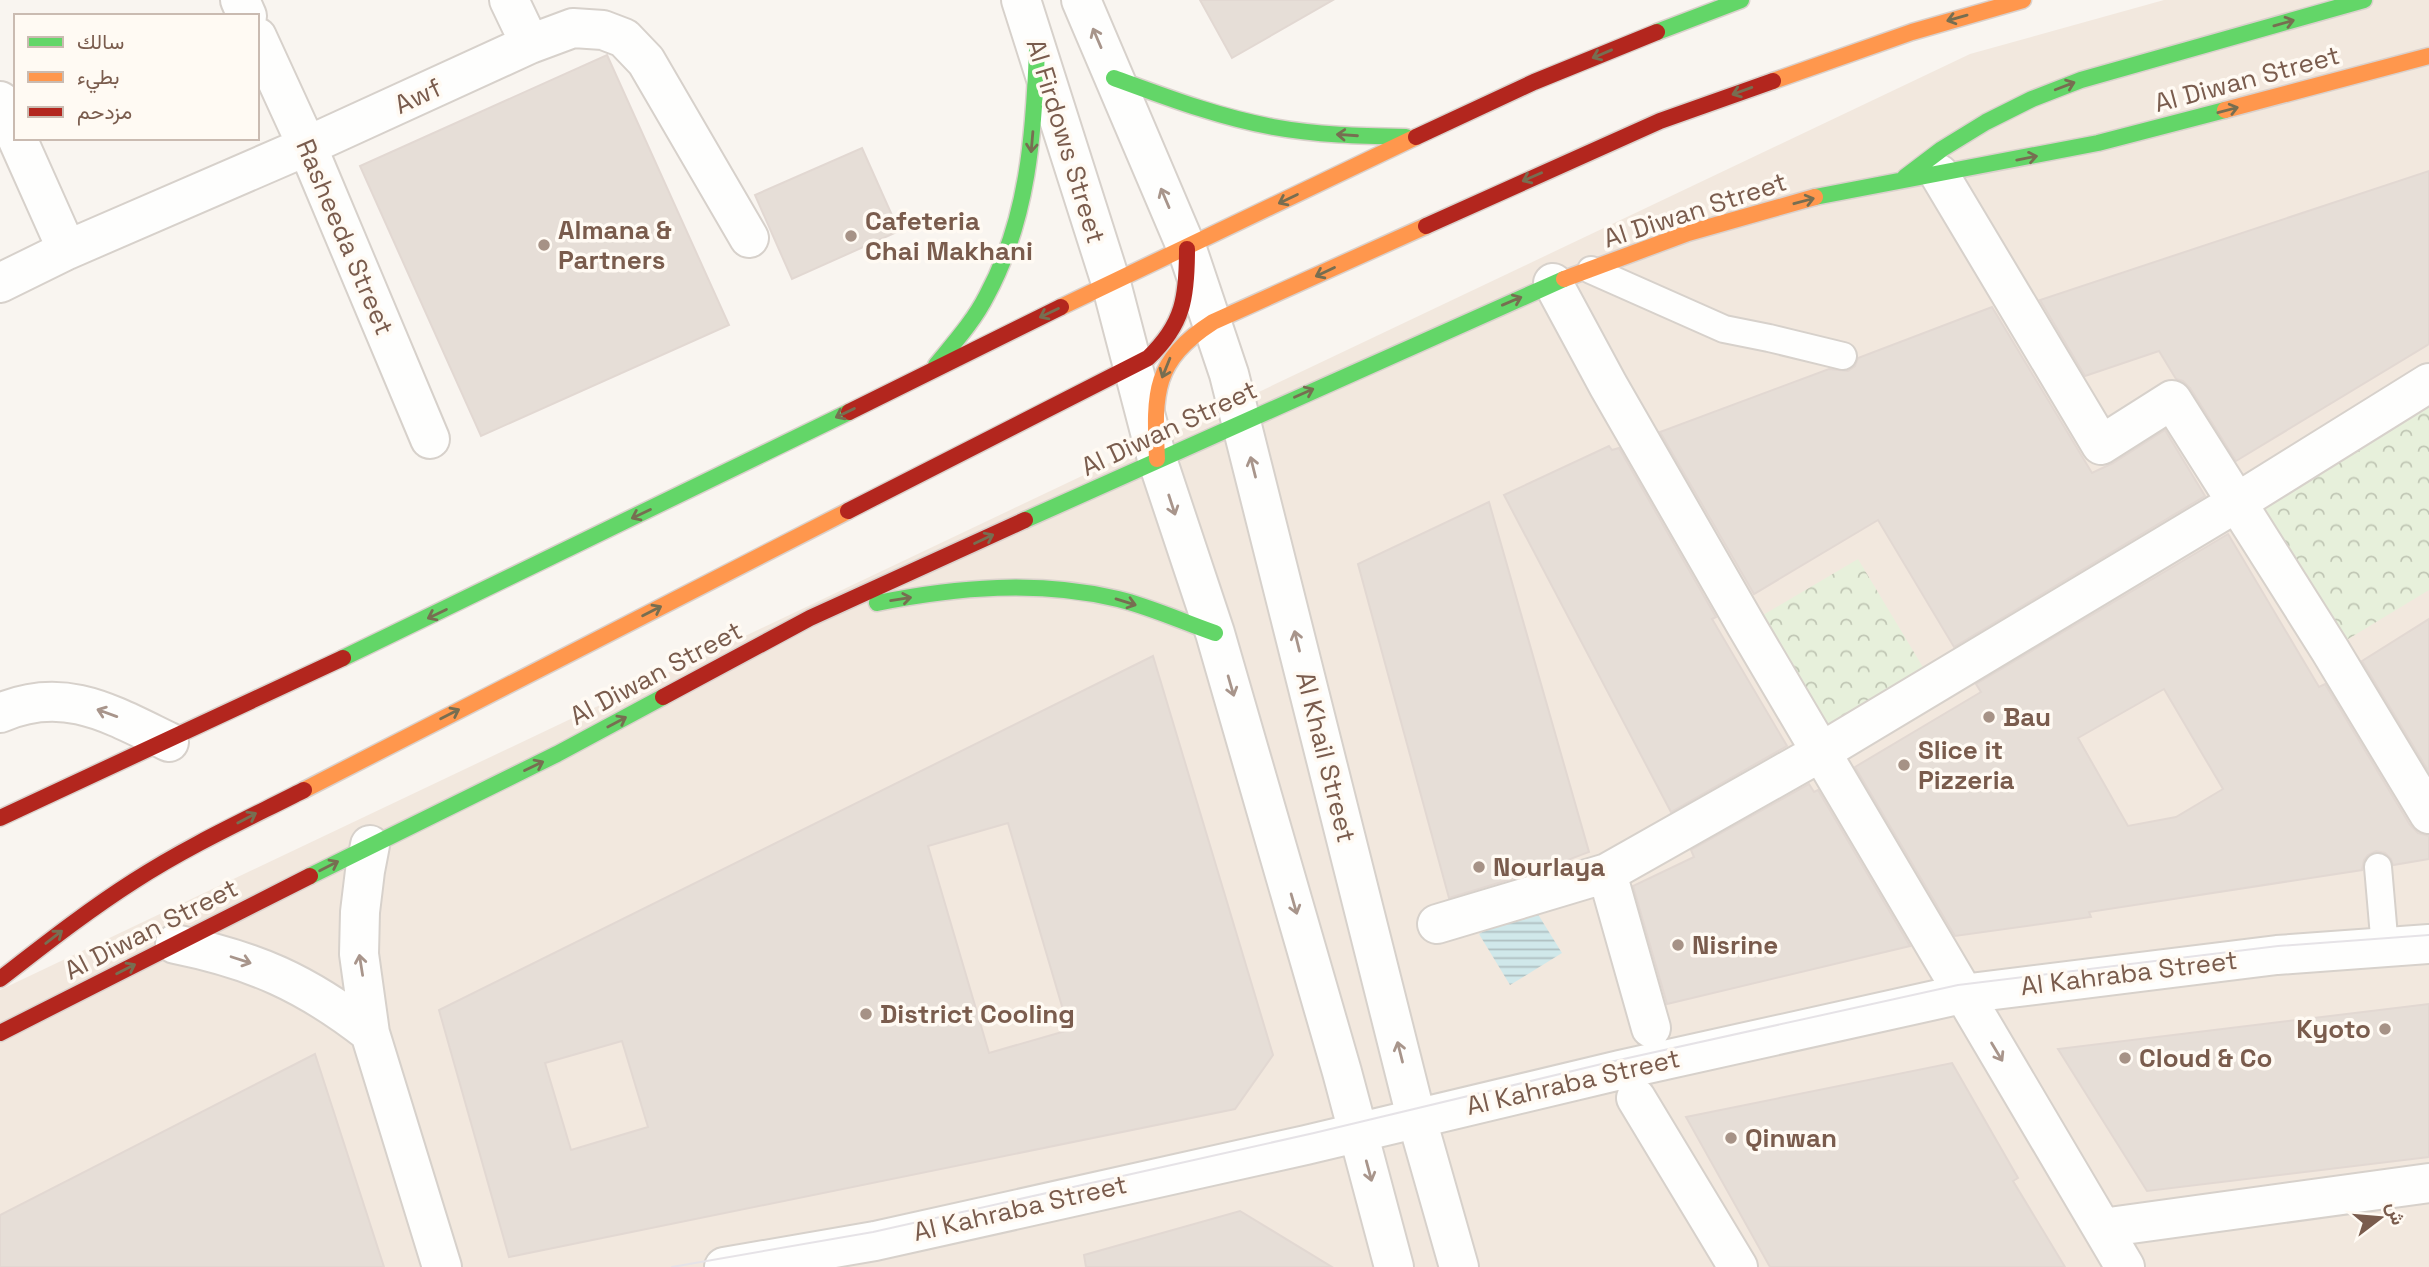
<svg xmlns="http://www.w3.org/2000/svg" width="2429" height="1267" viewBox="0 0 2429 1267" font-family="'Space Grotesk',Vazirmatn,sans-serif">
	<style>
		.residential { fill: #f2e8de }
		.forest { fill: url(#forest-crowns) }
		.water { fill: url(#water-rules) }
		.building { fill: #e6ded7; stroke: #e2d8d2; stroke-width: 2; fill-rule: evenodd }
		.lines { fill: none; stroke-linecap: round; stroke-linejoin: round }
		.lane-casing { stroke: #d7d1cb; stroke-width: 30 }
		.street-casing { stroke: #d7d1cb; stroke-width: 42 }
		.fast-casing { stroke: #dad1cc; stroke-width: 19 }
		.slow-casing { stroke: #dad1cc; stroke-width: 19 }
		.jam-casing { stroke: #dad1cc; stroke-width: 19 }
		.lane { stroke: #fefefd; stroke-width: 26 }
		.street { stroke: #fefefd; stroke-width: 38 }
		.fast { stroke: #63d668; stroke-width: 16 }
		.slow { stroke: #ff974d; stroke-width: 16 }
		.jam { stroke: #b3261e; stroke-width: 16 }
		.tram { stroke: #e6e3e7; stroke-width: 2 }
		.oneway { stroke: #776e51 }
		.oneway2 { stroke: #a8958b }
		.poi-dot { fill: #a69286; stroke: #fffaf3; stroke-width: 2.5 }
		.labels { text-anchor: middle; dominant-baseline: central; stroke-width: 7; stroke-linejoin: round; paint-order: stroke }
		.street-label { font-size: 26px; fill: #7a5c4d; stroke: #fffaf3 }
		.poi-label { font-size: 26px; font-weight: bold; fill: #7a5c4d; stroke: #fffaf3; text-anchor: start }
	</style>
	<defs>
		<pattern id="forest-crowns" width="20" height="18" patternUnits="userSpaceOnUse" patternTransform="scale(1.75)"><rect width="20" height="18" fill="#e7f0db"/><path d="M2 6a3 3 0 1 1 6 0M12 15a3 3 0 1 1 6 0" fill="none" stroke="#c0c6b4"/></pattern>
		<pattern id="water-rules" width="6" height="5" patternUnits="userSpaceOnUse" patternTransform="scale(1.75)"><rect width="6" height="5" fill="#d0e8ea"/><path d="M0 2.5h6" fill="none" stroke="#aebfc0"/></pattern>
	</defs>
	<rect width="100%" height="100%" fill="#f9f5f0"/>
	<path class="residential" d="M2164,0H2429V1267H0V990L1970,54Z"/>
	<path class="forest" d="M2429,383V590L2330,650L2236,503Z
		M1858,559L1933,684L1821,752L1746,625Z"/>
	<path class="water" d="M1531,903L1562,953L1510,985L1479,934Z"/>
	<path class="building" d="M1200,0H1333L1232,58Z
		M607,55L729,325L481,436L360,166Z
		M862,148L899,231L792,279L755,195Z
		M2429,171V344L2236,461L2190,388L2183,381L2176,379L2159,351L2085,376L2040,300Z
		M1992,307L2092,473L2113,463L2165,430L2205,496L1954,647L1878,520L1754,594L1660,432L1829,369L1848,371L1855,366L1858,358Z
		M1609,446L1612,450L1619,448L1716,617L1712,619L1787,746L1671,812L1504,495Z
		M1489,502L1589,852L1541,870L1449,898L1358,564Z
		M2228,534L2319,687L2325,684L2410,825L2418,833L2429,836V859L2393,865L2391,859L2385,853L2376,851L2368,855L2364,860L2362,870L2089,912L2091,917L1955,936L1855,767L1981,692L1976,684ZM2164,689L2223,789L2176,817L2128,826L2078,738Z
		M2429,619V772L2362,661Z
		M1153,656L1273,1055L1235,1109L509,1257L439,1010ZM1008,823L1069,1030L989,1053L928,846ZM622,1041L648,1127L571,1150L545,1063Z
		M1809,784L1814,792L1818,790L1910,946L1667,1004L1633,886L1694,857L1691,850Z
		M2429,1004V1157L2147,1191L2058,1049Z
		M315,1054L384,1267H0V1215Z
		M1952,1063L2018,1178L2013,1181L2065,1267H1770L1686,1117Z
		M1240,1211L1332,1267H1086L1084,1255Z"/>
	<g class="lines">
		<g class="lane-casing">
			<path id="lane" d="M1591,270L1724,329L1769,338L1843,356
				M2378,867L2385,948"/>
		</g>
		<g class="street-casing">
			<path id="street" d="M240,0L247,16
				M509,0L530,44
				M1021,0L1111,283L1157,459L1215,633L1342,1072L1394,1267
				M1081,0L1187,249L1229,374L1414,1109L1459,1267
				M257,37L307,146L430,439
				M0,101L16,136
				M17,138L67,250
				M1939,174L2101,445L2172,400L2330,650L2429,814
				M0,283L67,250L307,146L530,44L573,28L603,30L624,38L646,61L749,238
				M1553,283L1608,385L1746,625L2125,1267
				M0,713C64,685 111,714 169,742
				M370,845L365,871L360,912L359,954L370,1033L442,1267
				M1607,873L1651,1028
				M1437,924L1607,873L1821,752L2236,503L2429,383
				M175,944C254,960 306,983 370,1033
				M1636,1098L1738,1267
				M2102,1228L2429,1183
				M724,1267L875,1241L1306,1145L1620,1070L1962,994L2277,955L2429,944"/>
		</g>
		<g class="fast-casing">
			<path id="fast" d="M1657,32L1741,0
				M1114,78C1166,97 1218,117 1273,127C1317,135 1361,136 1406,137
				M1905,177L1942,149L1986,122L2032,99L2081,80L2364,0
				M1815,197L2098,143L2225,110
				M936,365C954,343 974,321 987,295C1028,219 1034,134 1037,49
				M1025,520L1564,279
				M877,603C957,587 1038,580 1118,599C1151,607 1183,622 1215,633
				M343,658L849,412
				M310,876L557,754L663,697"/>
		</g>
		<g class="slow-casing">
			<path id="slow" d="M1773,81L1912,32L2023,0
				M2225,110L2429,56
				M1564,279L1688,233L1815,197
				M1061,307L1416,137
				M1157,459C1154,392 1153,361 1213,322L1426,226
				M304,790L848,511"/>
		</g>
		<g class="jam-casing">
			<path id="jam" d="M1416,137L1534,82L1657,32
				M1426,226L1660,121L1773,81
				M849,412L1061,307
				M848,511L1148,358C1184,324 1187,296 1187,249
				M663,697L810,618L1025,520
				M0,818L343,658
				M0,979C44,945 87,911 134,881C188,846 247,819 304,790
				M0,1033L310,876"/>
		</g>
		<use href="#lane" class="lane"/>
		<use href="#street" class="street"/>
		<use href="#fast" class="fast"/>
		<use href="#slow" class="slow"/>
		<use href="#jam" class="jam"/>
		<path class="tram" d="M672,1267L873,1232L1314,1133L1610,1062L1958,985L2278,946L2429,935"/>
	</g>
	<defs><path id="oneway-shaft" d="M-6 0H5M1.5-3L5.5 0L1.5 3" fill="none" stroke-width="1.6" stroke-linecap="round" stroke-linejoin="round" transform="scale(1.75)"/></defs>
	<g class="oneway">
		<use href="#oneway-shaft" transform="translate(1957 18) rotate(164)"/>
		<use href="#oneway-shaft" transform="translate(2284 23) rotate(-16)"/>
		<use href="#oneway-shaft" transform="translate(1602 54) rotate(157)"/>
		<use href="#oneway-shaft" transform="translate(2065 86) rotate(-21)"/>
		<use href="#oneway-shaft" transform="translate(1742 91) rotate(160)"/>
		<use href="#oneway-shaft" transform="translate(2228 110) rotate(-15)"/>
		<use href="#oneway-shaft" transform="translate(1347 135) rotate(-176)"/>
		<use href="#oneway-shaft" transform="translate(1032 142) rotate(95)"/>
		<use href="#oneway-shaft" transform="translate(2027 158) rotate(-11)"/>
		<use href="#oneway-shaft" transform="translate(1532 177) rotate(156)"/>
		<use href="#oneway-shaft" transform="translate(1288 199) rotate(154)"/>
		<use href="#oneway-shaft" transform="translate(1804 201) rotate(-15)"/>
		<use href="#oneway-shaft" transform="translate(1325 272) rotate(155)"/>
		<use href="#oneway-shaft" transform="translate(1512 301) rotate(-23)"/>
		<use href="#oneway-shaft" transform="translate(1049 313) rotate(154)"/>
		<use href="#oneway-shaft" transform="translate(1166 368) rotate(112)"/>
		<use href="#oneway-shaft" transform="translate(1304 393) rotate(-24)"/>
		<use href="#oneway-shaft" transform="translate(845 413) rotate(154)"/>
		<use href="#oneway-shaft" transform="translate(641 514) rotate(154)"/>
		<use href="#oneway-shaft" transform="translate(984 539) rotate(-25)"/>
		<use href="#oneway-shaft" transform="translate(901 599) rotate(-9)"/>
		<use href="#oneway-shaft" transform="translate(1126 602) rotate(17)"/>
		<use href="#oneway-shaft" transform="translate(652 611) rotate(-27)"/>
		<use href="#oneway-shaft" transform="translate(437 614) rotate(154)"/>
		<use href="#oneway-shaft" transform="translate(450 714) rotate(-27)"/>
		<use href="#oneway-shaft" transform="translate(617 722) rotate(-28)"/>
		<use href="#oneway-shaft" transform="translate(534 766) rotate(-26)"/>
		<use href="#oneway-shaft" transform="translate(247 818) rotate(-28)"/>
		<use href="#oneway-shaft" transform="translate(329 866) rotate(-27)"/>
		<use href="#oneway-shaft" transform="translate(54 937) rotate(-38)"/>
		<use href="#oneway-shaft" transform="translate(126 969) rotate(-27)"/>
	</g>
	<g class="oneway2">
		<use href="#oneway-shaft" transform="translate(1097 38) rotate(-113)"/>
		<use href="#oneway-shaft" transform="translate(1165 198) rotate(-113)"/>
		<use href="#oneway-shaft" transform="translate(1253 467) rotate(-104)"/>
		<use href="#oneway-shaft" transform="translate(1172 505) rotate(72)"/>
		<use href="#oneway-shaft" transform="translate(1297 641) rotate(-104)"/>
		<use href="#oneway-shaft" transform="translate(1231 686) rotate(74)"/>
		<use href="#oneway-shaft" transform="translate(107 713) rotate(-160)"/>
		<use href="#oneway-shaft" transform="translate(1294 904) rotate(74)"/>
		<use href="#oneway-shaft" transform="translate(241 960) rotate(18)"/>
		<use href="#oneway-shaft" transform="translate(361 965) rotate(-99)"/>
		<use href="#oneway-shaft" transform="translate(1400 1052) rotate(-104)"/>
		<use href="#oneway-shaft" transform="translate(1997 1052) rotate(59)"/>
		<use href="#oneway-shaft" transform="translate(1369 1171) rotate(75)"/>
	</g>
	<g class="poi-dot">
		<circle cx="851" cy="236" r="7"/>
		<circle cx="544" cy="245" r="7"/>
		<circle cx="1989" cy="717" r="7"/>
		<circle cx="1904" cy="765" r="7"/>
		<circle cx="1479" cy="867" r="7"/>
		<circle cx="1678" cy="945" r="7"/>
		<circle cx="866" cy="1014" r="7"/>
		<circle cx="2385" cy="1029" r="7"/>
		<circle cx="2125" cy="1058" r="7"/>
		<circle cx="1731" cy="1138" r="7"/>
	</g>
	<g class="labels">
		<g class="street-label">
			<text transform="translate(2247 79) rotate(-15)">Al Diwan Street</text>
			<text transform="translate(418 96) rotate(-25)">Awf</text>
			<text transform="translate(1066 141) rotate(73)">Al Firdows Street</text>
			<text transform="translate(1695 210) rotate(-18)">Al Diwan Street</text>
			<text transform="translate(345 237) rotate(67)">Rasheeda Street</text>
			<text transform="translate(1169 428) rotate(-25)">Al Diwan Street</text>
			<text transform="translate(656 673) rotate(-28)">Al Diwan Street</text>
			<text transform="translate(1326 757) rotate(76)">Al Khail Street</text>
			<text transform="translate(151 929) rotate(-27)">Al Diwan Street</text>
			<text transform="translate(2129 973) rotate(-7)">Al Kahraba Street</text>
			<text transform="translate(1573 1082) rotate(-13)">Al Kahraba Street</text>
			<text transform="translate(1020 1208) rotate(-13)">Al Kahraba Street</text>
		</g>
		<g class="poi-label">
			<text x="865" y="221">Cafeteria<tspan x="865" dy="30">Chai Makhani</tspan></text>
			<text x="558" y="230">Almana &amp;<tspan x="558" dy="30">Partners</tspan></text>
			<text x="2003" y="717">Bau</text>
			<text x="1918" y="750">Slice it<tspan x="1918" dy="30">Pizzeria</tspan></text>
			<text x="1493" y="867">Nourlaya</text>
			<text x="1692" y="945">Nisrine</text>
			<text x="880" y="1014">District Cooling</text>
			<text x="2371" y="1029" text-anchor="end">Kyoto</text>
			<text x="2139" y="1058">Cloud &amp; Co</text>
			<text x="1745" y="1138">Qinwan</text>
		</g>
	</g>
	<rect x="14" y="14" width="245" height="126" fill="#fffaf3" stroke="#cabbb1" stroke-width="2"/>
	<rect x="28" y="37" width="35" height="10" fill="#63d668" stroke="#cabbb1" stroke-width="2"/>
	<text x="77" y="49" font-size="21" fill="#7a5c4d">سالك</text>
	<rect x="28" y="72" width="35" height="10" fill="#ff974d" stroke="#cabbb1" stroke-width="2"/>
	<text x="77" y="84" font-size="21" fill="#7a5c4d">بطيء</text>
	<rect x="28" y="107" width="35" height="10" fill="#b3261e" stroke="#cabbb1" stroke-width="2"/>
	<text x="77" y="119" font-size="21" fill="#7a5c4d">مزدحم</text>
	<g transform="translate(2380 1218) rotate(74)" stroke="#fffaf3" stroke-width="5" paint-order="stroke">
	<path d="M0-5L12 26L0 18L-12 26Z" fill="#7a5c4d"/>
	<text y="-10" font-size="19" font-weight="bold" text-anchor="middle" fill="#7a5c4d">ش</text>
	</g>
</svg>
